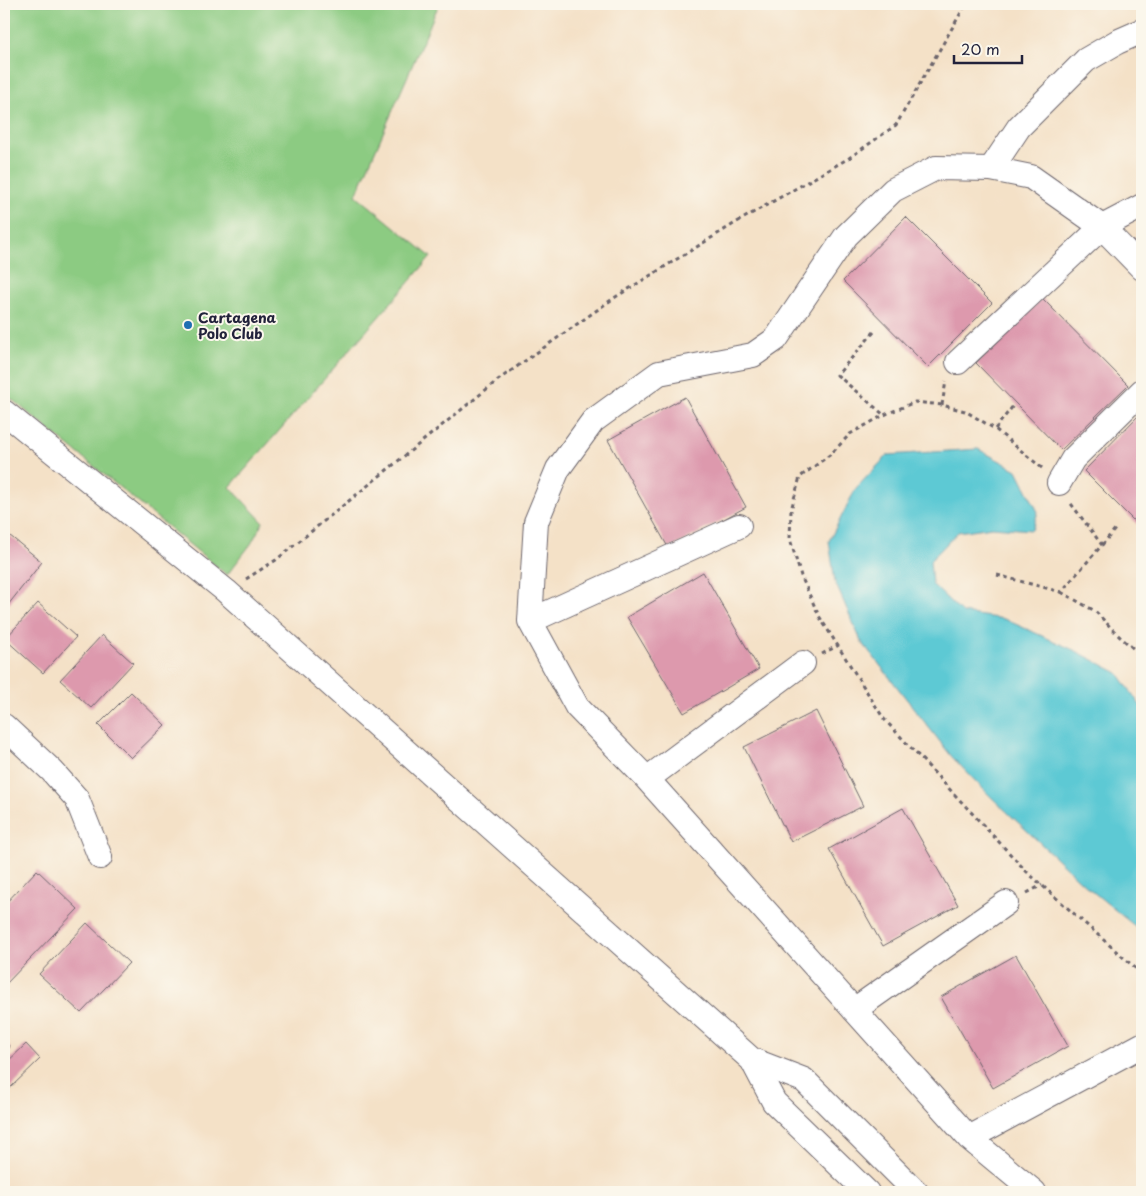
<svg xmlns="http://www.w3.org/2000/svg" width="1146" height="1196" viewBox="0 0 1146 1196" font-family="'Playpen Sans',sans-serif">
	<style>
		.green { fill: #8ccb82; stroke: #57765e }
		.water { fill: #5dc9d4; stroke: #407688 }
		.building { fill: #dd99ad }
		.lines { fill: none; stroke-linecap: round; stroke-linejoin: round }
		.minor-casing { stroke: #6c656c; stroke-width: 26 }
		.path { stroke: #6c656c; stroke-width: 3; stroke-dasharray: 4 4; stroke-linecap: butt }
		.minor { stroke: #fff; stroke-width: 24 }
		.poi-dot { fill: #1f6fb2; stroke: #fbf7ec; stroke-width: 2 }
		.labels { text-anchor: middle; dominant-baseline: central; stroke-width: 4; stroke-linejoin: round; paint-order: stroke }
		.poi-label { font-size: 14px; font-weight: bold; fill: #22223b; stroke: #fbf7ec; text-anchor: start }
	</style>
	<rect width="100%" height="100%" fill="#fbf7ec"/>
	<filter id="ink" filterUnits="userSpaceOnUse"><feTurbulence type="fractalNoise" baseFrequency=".02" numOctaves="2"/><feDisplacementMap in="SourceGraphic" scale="10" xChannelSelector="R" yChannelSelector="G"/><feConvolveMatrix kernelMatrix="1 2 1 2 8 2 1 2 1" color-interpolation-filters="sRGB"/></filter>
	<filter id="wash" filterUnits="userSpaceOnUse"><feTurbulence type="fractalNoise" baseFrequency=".0096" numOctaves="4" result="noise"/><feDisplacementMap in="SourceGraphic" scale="20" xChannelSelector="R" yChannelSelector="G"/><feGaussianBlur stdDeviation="1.12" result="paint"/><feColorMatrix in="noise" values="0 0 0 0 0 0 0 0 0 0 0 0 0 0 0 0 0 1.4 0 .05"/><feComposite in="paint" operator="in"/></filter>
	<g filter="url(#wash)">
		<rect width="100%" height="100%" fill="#f4e1c7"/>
		<path class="green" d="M4,4H439L356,195L431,257L230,487L263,522L251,544L227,575L4,393Z"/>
		<path class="water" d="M978,449L1017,470L1038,512L1032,530L992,527L958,532L930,561L932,584L962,613L1004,619L1076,651L1118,673L1142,708V932L1086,886L990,796L952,757L861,641L835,582L829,541L856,488L888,455Z"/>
		<g id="blocks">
			<path class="building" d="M906,217L992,303L928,367L843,281Z
				M1042,298L1128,385L1061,450L976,363Z
				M685,397L746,507L669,549L608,440Z
				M1142,412V529L1084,471Z
				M9,535L42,562L4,610V542Z
				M703,572L759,669L684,713L627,617Z
				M38,603L76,637L43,673L5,639Z
				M102,635L133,663L91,708L60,680Z
				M131,692L165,725L131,758L98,725Z
				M816,711L863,806L791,842L744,747Z
				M903,808L958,905L883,946L829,849Z
				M37,870L78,909L4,986V905Z
				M87,923L129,963L81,1013L39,974Z
				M1016,955L1068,1046L993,1088L941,997Z
				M4,1040L10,1047L4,1053Z
				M26,1044L40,1059L8,1090L4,1085V1065Z"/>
		</g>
	</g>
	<g filter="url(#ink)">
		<use href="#blocks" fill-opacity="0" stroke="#6c656c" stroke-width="1"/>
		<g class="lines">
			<g class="minor-casing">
				<path id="minor" d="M991,169L1019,127L1086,60L1117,42L1142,31
					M958,362L1102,227L1142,206
					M4,412L226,591L752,1060L774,1102L867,1192
					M1059,483L1073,459L1142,391
					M530,621L739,526
					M4,726L52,771L77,799L100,857
					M647,779L803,663
					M854,1010L1006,903
					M752,1060L804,1080L916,1192
					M969,1138L1142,1045
					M1034,1192L969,1138L647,779L577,707L530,621L536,522L558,469L593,421L659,373L753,355L776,339L846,236L893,190L936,168L991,169L1031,177L1102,227L1142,268"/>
			</g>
			<path class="path" d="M874,332L837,375L884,415
				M942,405L946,381
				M995,429L1013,406
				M1042,468L995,429L965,411L942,405L915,402L884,415L850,434L831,454L800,477L791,510L790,539L801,576L819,616L884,719L1027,872L1142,974
				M1102,545L1116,528
				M997,575L1061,592L1102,545L1069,501
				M246,579L276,560L498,380L614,298L737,222L849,158L896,125L966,4
				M1061,592L1095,611L1119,636L1142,656
				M822,654L837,646
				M1027,893L1042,885"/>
			<use href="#minor" class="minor"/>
		</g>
	</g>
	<circle class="poi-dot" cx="188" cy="325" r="5"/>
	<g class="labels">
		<g class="poi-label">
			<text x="198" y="317">Cartagena<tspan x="198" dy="16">Polo Club</tspan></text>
		</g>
	</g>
	<rect width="1146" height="1196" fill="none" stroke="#fbf7ec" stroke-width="20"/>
	<path d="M954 55v8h68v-8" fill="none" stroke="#22223b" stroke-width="2.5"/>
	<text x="961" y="55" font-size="15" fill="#22223b" stroke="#fbf7ec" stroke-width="4" paint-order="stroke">20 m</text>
</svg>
